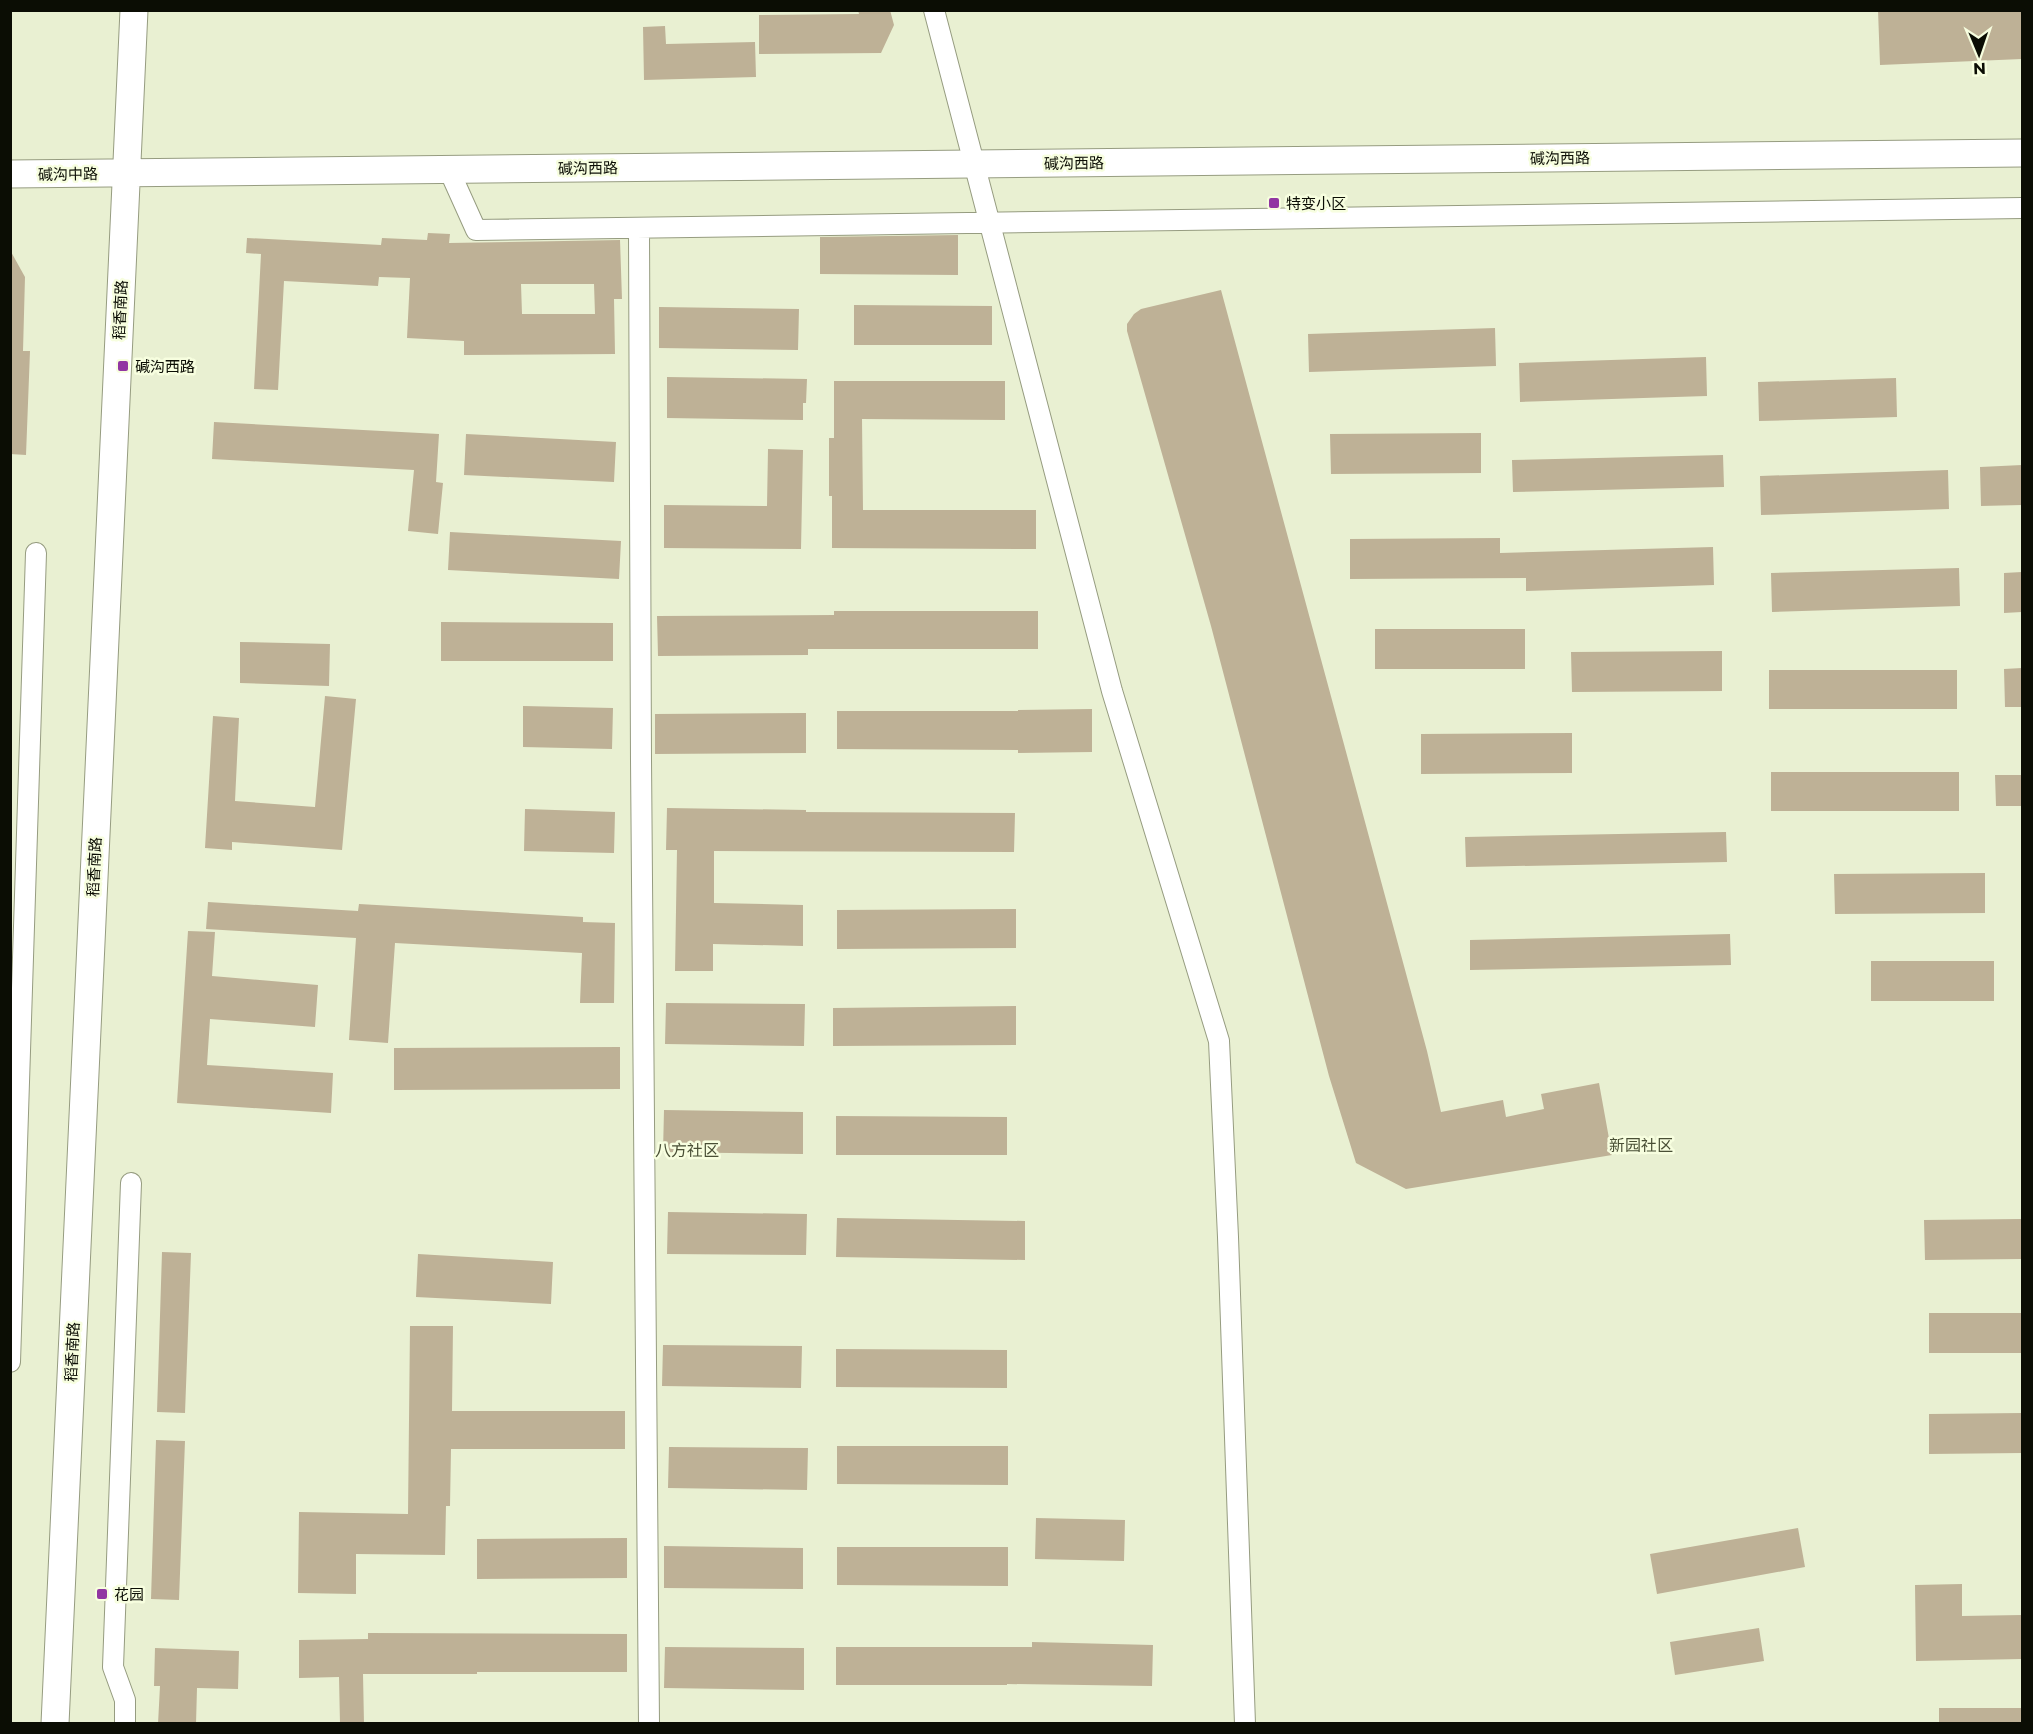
<svg xmlns="http://www.w3.org/2000/svg" width="2033" height="1734" viewBox="0 0 2033 1734" font-family="Montserrat,'Noto Sans SC',sans-serif">
	<style>
		.building { fill: #beb196; fill-rule: evenodd }
		.lines { fill: none; stroke-linecap: round; stroke-linejoin: round }
		.street-casing { stroke: #969c80; stroke-width: 22 }
		.secondary-casing { stroke: #969c80; stroke-width: 29 }
		.street { stroke: #fff; stroke-width: 20 }
		.secondary { stroke: #fff; stroke-width: 27 }
		.poi-dot { fill: #9136a2; stroke: #f7fedf; stroke-width: 2 }
		.labels { text-anchor: middle; dominant-baseline: central; stroke-width: 5; stroke-linejoin: round; paint-order: stroke }
		.street-label { font-size: 15px; fill: #0b0d04; stroke: #f7fedf }
		.poi-label { font-size: 15px; fill: #0b0d04; stroke: #f7fedf; text-anchor: start }
		.neighbourhood-label { font-size: 16px; fill: #494f35; stroke: #f7fedf }
	</style>
	<rect width="100%" height="100%" fill="#e9f0d2"/>
	<path class="building" d="M858,10H890L894,25L881,53L759,54V15L859,14Z
		M1878,10H2022V59L1880,65Z
		M665,26L666,44L755,42L756,77L644,80L643,27Z
		M428,233L450,234L449,243L620,240L622,299H614L615,354L464,355V341L407,338L410,278L379,277L378,286L284,281L278,390L254,389L261,254L246,253L247,238L381,245L382,238L427,240ZM521,284H594L595,314H522Z
		M958,235V275L820,274V237Z
		M10,250L25,277L23,351H30L26,455L10,454Z
		M1221,290L1427,1051L1441,1112L1503,1100L1506,1117L1544,1109L1541,1094L1599,1083L1612,1155L1406,1189L1356,1163L1329,1076L1211,626L1127,331V324L1134,314L1141,309Z
		M854,305L992,306V345H854Z
		M659,307L799,309L798,350L659,348Z
		M1495,328L1496,366L1309,372L1308,334Z
		M1706,357L1707,396L1520,402L1519,363Z
		M667,377L807,379L806,403H803V420L667,418Z
		M1896,378L1897,417L1759,421L1758,382Z
		M834,381H1005V420L862,419L863,510H1036V549L832,548V496H829V438H834Z
		M214,422L439,434L436,482L443,483L438,534L408,531L414,470L212,459Z
		M1481,433V473L1331,474L1330,434Z
		M466,434L616,442L614,482L464,475Z
		M768,449L803,450L801,549L664,548V505L767,506Z
		M1723,455L1724,487L1513,492L1512,460Z
		M2022,465V505L1981,506L1980,467Z
		M1948,470L1949,509L1761,515L1760,476Z
		M450,532L621,541L619,579L448,570Z
		M1500,538V553L1713,547L1714,585L1526,591V578L1350,579V539Z
		M1959,568L1960,606L1772,612L1771,573Z
		M2022,572V612L2004,613V573Z
		M834,611H1038V649H808V655L658,656L657,616L834,615Z
		M441,622L613,623V661H441Z
		M1375,629H1525V669H1375Z
		M240,642L330,644L329,686L240,683Z
		M1722,651V691L1572,692L1571,652Z
		M2022,668V707H2005L2004,669Z
		M1769,670H1957V709H1769Z
		M325,696L356,699L342,850L232,842V850L205,848L213,716L239,718L235,801L315,807Z
		M523,706L613,708L612,749L523,747Z
		M1092,709V752L1018,753V750L837,749V711H1018V710Z
		M806,713V753L655,754V714Z
		M1572,733V773L1421,774V734Z
		M1771,772H1959V811H1771Z
		M1995,775H2022V806H1996Z
		M667,808L806,810V812L1015,813L1014,852L714,851V903L803,905V946L713,944V971H675L677,850H666Z
		M525,809L615,812L614,853L524,851Z
		M1726,832L1727,862L1466,867L1465,837Z
		M1985,873V913L1835,914L1834,874Z
		M208,902L358,911L359,904L583,917V922L615,923L614,1003H580L582,953L395,943L388,1043L349,1040L356,938L206,929Z
		M1016,909V948L837,949V910Z
		M188,931L215,932L212,976L318,985L315,1027L210,1019L207,1065L333,1073L331,1113L177,1103Z
		M1730,934L1731,965L1470,970V940Z
		M1871,961H1994V1001H1871Z
		M666,1003L805,1004L804,1046L665,1044Z
		M1016,1006V1045L833,1046V1008Z
		M620,1047V1089L394,1090V1048Z
		M664,1110L803,1112V1154L663,1152Z
		M836,1116L1007,1117V1155H836Z
		M668,1212L807,1214L806,1255L667,1254Z
		M837,1218L1025,1221V1260L836,1257Z
		M2022,1219V1259L1925,1260L1924,1220Z
		M162,1252L191,1253L185,1413L157,1412Z
		M418,1254L553,1262L551,1304L416,1297Z
		M1929,1313H2022V1353H1929Z
		M410,1326H453L452,1411H625V1449H451L450,1506H446L445,1555L356,1554V1594L298,1593L299,1512L408,1514Z
		M663,1345L802,1346L801,1388L662,1386Z
		M836,1349L1007,1350V1388L836,1387Z
		M2022,1413V1453L1929,1454V1414Z
		M156,1440L185,1441L179,1600L151,1599Z
		M837,1446H1008V1485L837,1484Z
		M669,1447L808,1448L807,1490L668,1488Z
		M1036,1518L1125,1520L1124,1561L1035,1559Z
		M1798,1528L1805,1567L1657,1594L1650,1554Z
		M627,1538V1578L477,1579V1539Z
		M664,1546L803,1548V1589L664,1588Z
		M837,1547H1008V1586L837,1585Z
		M1962,1584V1616L2022,1615V1659L1916,1661L1915,1585Z
		M1759,1628L1764,1661L1675,1675L1670,1642Z
		M368,1633L627,1634V1672H477V1674H363L364,1724H340L339,1677L299,1678V1640L368,1639Z
		M1032,1642L1153,1645L1152,1686L1007,1684V1685H836V1647H1032Z
		M665,1647L804,1648V1690L664,1688Z
		M155,1648L239,1651L238,1689L197,1688L196,1724H158L160,1686H154Z
		M1939,1708H2022V1724H1939Z"/>
	<g class="lines">
		<g class="street-casing">
			<path id="street" d="M934,10L1112,691L1219,1041L1228,1237L1245,1724
				M449,170L476,230L2022,208
				M639,228L641,760L649,1724
				M10,1362L36,553
				M125,1724V1700L113,1667L131,1183"/>
		</g>
		<g class="secondary-casing">
			<path id="secondary" d="M10,174L2022,153
				M55,1724L134,10"/>
		</g>
		<use href="#street" class="street"/>
		<use href="#secondary" class="secondary"/>
	</g>
	<g class="poi-dot">
		<rect x="1268" y="197" width="12" height="12" rx="3"/>
		<rect x="117" y="360" width="12" height="12" rx="3"/>
		<rect x="96" y="1588" width="12" height="12" rx="3"/>
	</g>
	<g class="labels">
		<g class="street-label">
			<text transform="translate(1560 158) rotate(-1)">碱沟西路</text>
			<text transform="translate(1074 163) rotate(-1)">碱沟西路</text>
			<text transform="translate(588 168) rotate(-1)">碱沟西路</text>
			<text transform="translate(68 174) rotate(-1)">碱沟中路</text>
			<text transform="translate(120 310) rotate(-87)">稻香南路</text>
			<text transform="translate(94 867) rotate(-87)">稻香南路</text>
			<text transform="translate(72 1352) rotate(-87)">稻香南路</text>
		</g>
		<g class="poi-label">
			<text x="1286" y="203">特变小区</text>
			<text x="135" y="366">碱沟西路</text>
			<text x="114" y="1594">花园</text>
		</g>
		<g class="neighbourhood-label">
			<text x="1641" y="1145">新园社区</text>
			<text x="687" y="1150">八方社区</text>
		</g>
	</g>
	<rect width="2033" height="1734" fill="none" stroke="#0b0d04" stroke-width="24"/>
	<g transform="translate(1979 54) rotate(178)" stroke="#f7fedf" stroke-width="4.5" paint-order="stroke">
	<path d="M0-4.5L10 22L0 15L-10 22Z" fill="#0b0d04"/>
	<text y="-9" font-size="16" font-weight="bold" text-anchor="middle" fill="#0b0d04">N</text>
	</g>
</svg>
